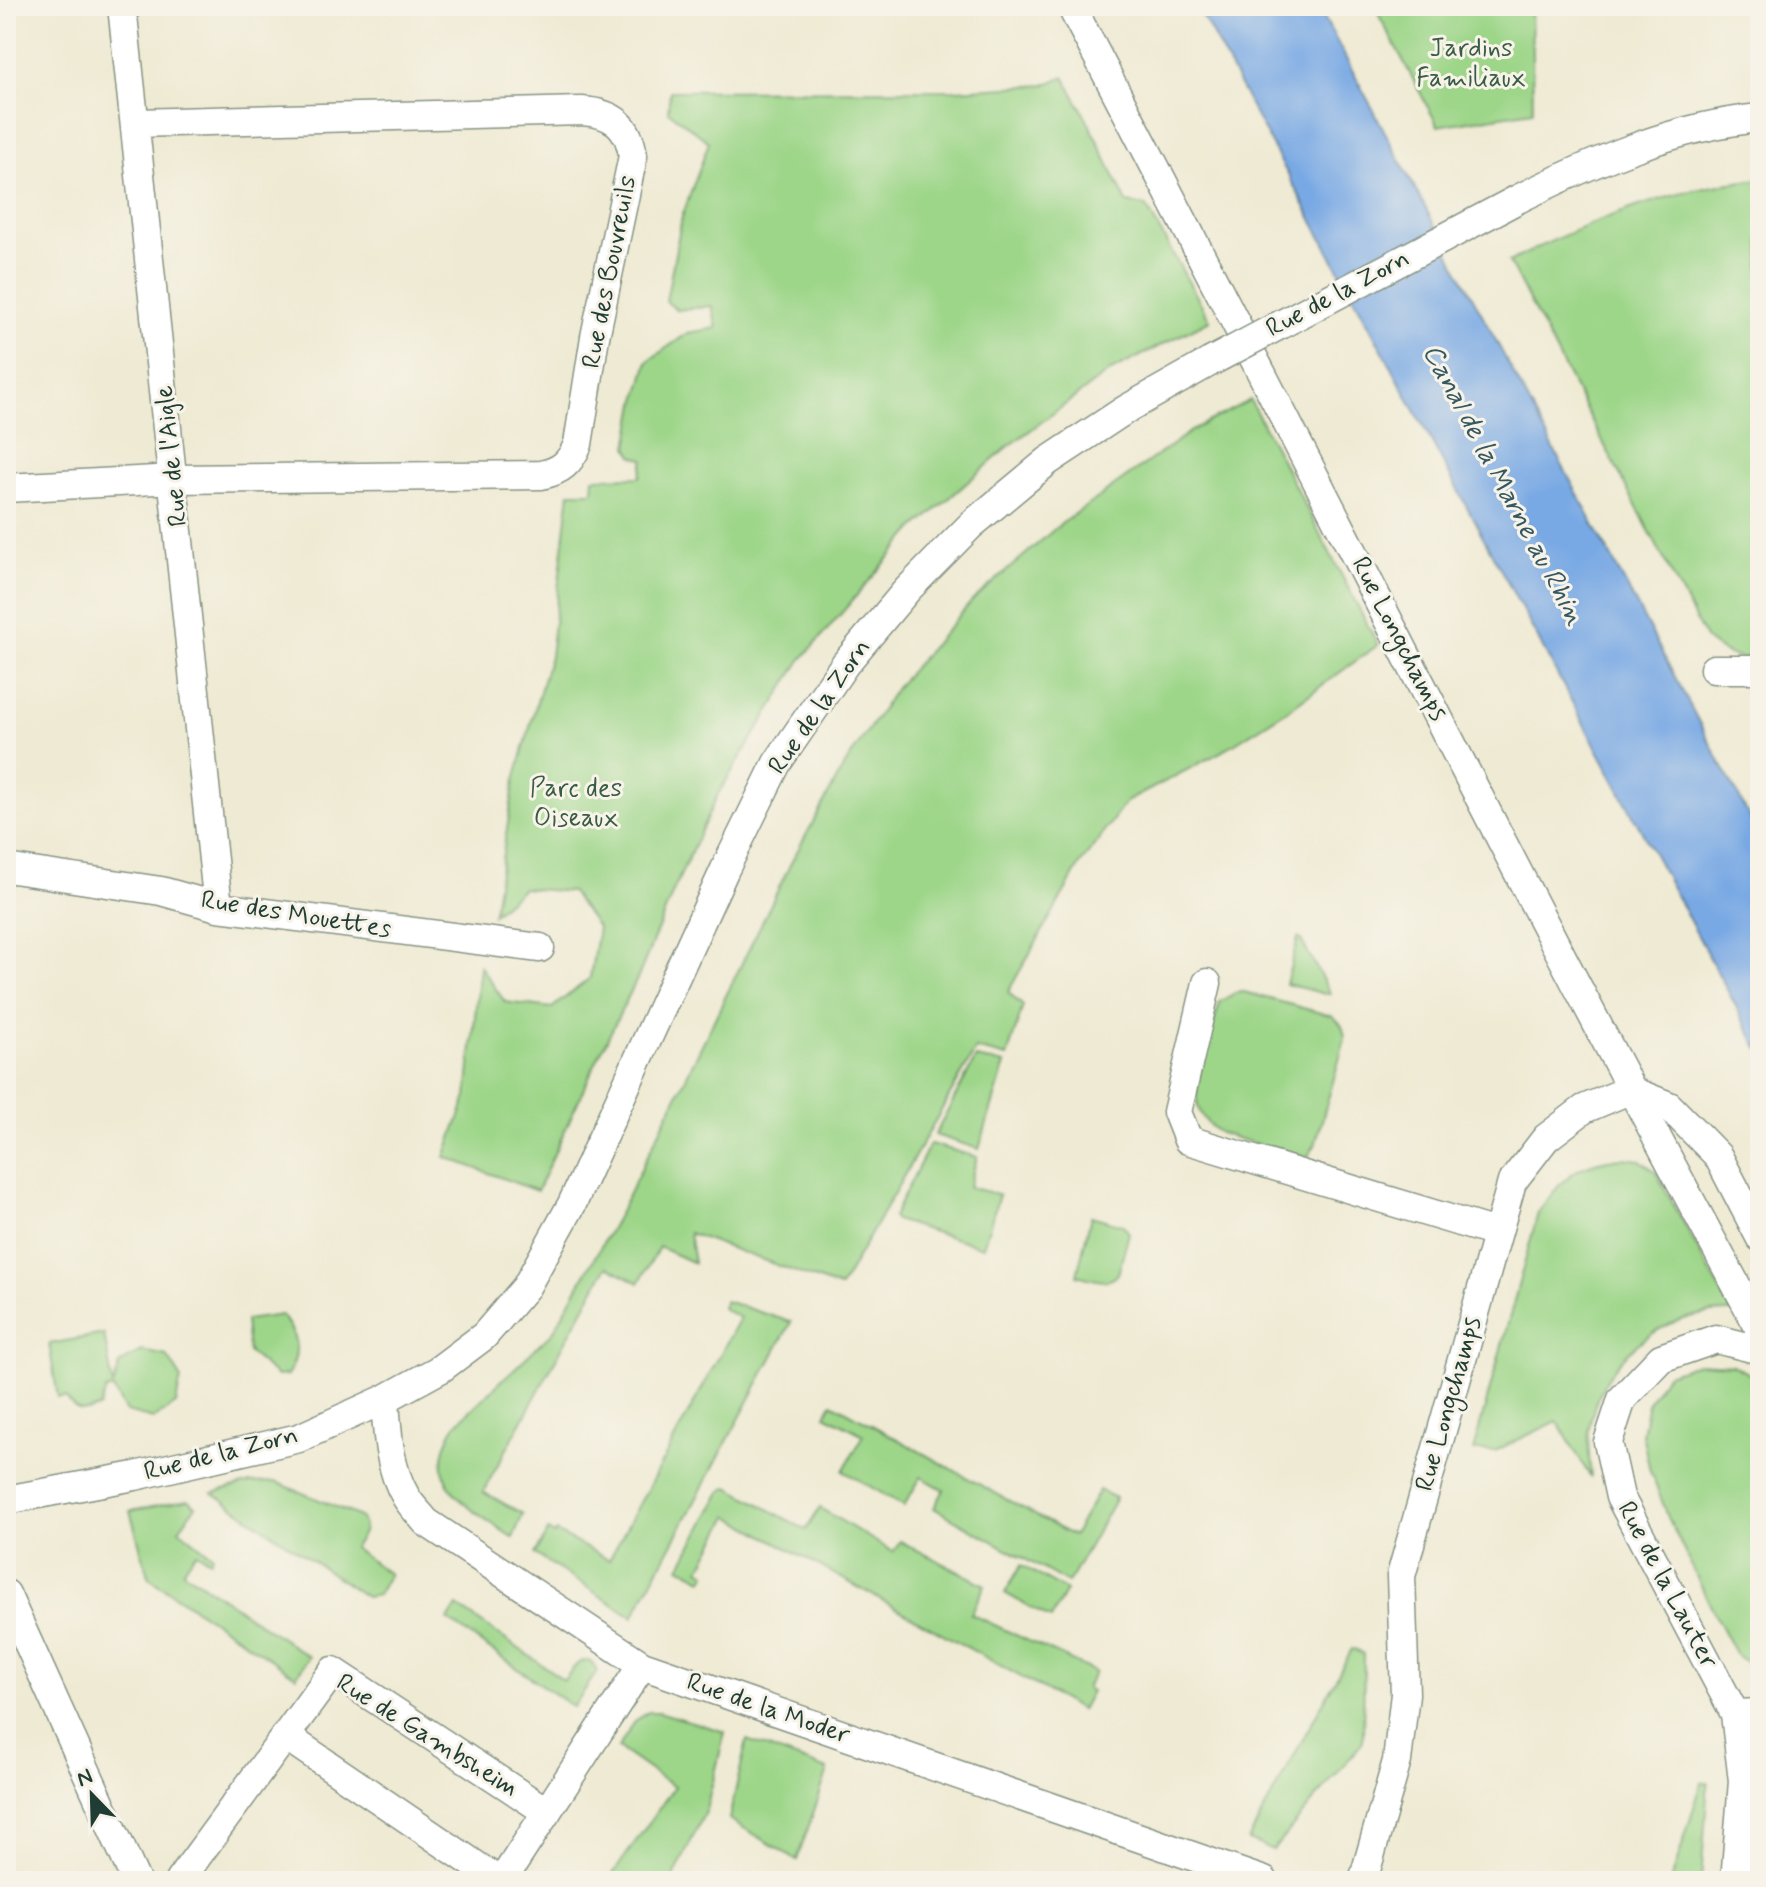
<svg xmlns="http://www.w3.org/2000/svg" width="1766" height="1887" viewBox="0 0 1766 1887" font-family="Mynerve,sans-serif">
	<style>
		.green { fill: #9dd689; stroke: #5e8a5e; stroke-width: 2 }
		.water { fill: #79a9e4; stroke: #4c738c; stroke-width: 2 }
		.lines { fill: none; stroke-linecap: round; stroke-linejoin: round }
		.minor-casing { stroke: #879484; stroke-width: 31 }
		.minor { stroke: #fff; stroke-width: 28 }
		.minor-bridge-casing { stroke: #879484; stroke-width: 31; stroke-linecap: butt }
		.minor-bridge { stroke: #fff; stroke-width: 28 }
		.labels { text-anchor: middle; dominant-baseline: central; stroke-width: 6; stroke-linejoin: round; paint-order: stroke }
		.park-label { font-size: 26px; fill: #385c45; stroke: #f7f3e8 }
		.street-label { font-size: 26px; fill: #1f3d34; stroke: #f7f3e8 }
		.water-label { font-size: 28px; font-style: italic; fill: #365860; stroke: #f7f3e8 }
	</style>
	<rect width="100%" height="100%" fill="#f7f3e8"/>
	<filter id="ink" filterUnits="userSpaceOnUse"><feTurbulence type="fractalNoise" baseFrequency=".0125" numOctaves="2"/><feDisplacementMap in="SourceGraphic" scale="16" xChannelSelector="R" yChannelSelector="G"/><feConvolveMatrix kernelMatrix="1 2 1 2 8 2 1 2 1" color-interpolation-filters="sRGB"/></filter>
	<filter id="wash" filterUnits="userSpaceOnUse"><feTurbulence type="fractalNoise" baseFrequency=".006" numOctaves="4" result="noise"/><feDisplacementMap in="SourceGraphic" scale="32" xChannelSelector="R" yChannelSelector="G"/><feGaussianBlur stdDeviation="1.8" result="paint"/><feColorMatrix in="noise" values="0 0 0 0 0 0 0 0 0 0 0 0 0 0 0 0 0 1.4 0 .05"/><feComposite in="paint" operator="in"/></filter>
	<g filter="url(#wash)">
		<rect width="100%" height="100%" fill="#efead3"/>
		<path class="green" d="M1374,6H1531L1533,111L1438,126Z
			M1064,77L1086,117L1127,203L1146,206L1210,320L1109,372L1009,446L913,530L801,660L718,794L675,887L639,975L596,1062L537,1191L445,1157L467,1097L480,966L505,1002L552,1008L590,978L598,928L571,892L523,888L493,914L515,780L550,656L570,492H593L594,478L640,477L644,459L633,456L628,447L636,403L648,361L688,333L717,328L712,306L677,310L666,301L682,217L709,142L668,111L670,91L955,90L1044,85Z
			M1760,179V662C1738,658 1722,655 1705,638L1509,262C1589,221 1670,189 1760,179Z
			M1250,400L1378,645L1289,709L1221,752L1126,802L1079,866L1008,992L1023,1006L1007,1057L976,1049L840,1288L689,1233L694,1263L659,1247L639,1283L607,1266L483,1492L523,1514L513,1538C468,1506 418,1485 456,1424L553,1332L620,1212L793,859L843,768L898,685L973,600L1057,527L1194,429Z
			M1298,938L1301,940L1330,993L1325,994L1286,984Z
			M1244,992L1332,1016C1341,1022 1344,1028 1345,1039L1315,1145L1308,1156L1292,1155L1220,1133C1209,1126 1200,1116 1197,1103C1193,1082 1214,1025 1220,1002L1235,993Z
			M976,1058L1005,1064L979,1149L935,1135Z
			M930,1144L977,1157L969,1187L999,1195L983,1247L895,1220L893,1217Z
			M1623,1158L1640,1160L1656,1172L1732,1312C1663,1310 1599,1359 1589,1429C1587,1444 1590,1462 1591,1478L1557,1421L1495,1451H1473L1538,1213C1564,1176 1577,1162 1623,1158Z
			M1091,1216L1123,1225L1129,1233L1118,1274C1108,1287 1091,1278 1077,1275Z
			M725,1301L791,1322L633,1617L535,1554L548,1531L554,1535L556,1532L609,1560L740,1318L722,1308Z
			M281,1315C297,1333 302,1354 287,1375L277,1376L248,1352L245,1320Z
			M104,1334L113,1387L120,1364L142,1351L167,1356L181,1378L176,1404L153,1419L126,1412L113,1389L106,1390L100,1407C85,1414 74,1413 66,1397L58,1398L49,1344Z
			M1699,1363L1732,1365L1760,1379V1672L1736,1655L1718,1621L1672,1526L1650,1471L1642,1434L1648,1402L1667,1374Z
			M832,1403L1073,1536L1099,1490L1116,1498L1068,1583L934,1508L944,1490L921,1477L904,1506L843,1471L864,1435L825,1415Z
			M276,1482L358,1516C370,1528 361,1537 353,1548L389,1574L377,1595L366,1597L213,1493L250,1483Z
			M729,1487L806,1530L820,1508L893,1552L900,1541L985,1585L971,1614L1095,1672L1086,1688L1091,1691L1081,1710L729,1516L700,1569L707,1573L703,1579L680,1567L721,1492Z
			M188,1500L196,1506L179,1529L212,1555L210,1560L196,1552L183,1571L309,1657L296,1676L149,1578L130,1511Z
			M1021,1565L1066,1591L1051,1619L1005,1593Z
			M457,1606L564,1680C573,1670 577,1657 592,1662L597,1672L573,1707L448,1620Z
			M1352,1649L1364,1654L1363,1742L1273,1850L1248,1840Z
			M648,1712H659L725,1732L706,1810L672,1881H608L674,1787L618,1748L635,1721Z
			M747,1740L828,1770L797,1860L729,1819Z
			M1702,1782H1708L1701,1881H1671Z"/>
		<path class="water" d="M1197,6H1318L1760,837V1051Z"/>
	</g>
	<g filter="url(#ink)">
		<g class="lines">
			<g class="minor-casing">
				<path id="minor" d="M122,6L218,907
					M1071,6C1303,446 1522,893 1760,1329
					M1518,199C1594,161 1675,126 1760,118
					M6,488L174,479L541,475C561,471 570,463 578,444L595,337L633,156C629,125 613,113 582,111L136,123
					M1714,669H1760
					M6,868L161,891L218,907L540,948
					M1207,983L1177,1112L1188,1140L1496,1233
					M1629,1090L1669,1106L1718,1156L1760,1237
					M385,1399C387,1432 389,1469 406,1497C411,1506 420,1514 426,1522L642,1665L1264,1881
					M6,1500L135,1476L299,1438L385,1399L440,1369L484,1336L526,1287L572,1204L725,869L777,763L845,664L907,590L971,525L1048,461L1125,410L1210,362
					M6,1594L136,1881
					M1735,1714L1760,1713
					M287,1737L499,1881
					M179,1881L333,1671L547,1812
					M502,1881L642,1665
					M1363,1881L1397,1761L1405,1694L1401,1576L1512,1182L1546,1138L1584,1109L1629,1090
					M1735,1881L1743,1781L1735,1714L1620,1497L1608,1442L1622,1399L1661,1358L1716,1339L1760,1350"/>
			</g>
			<use href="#minor" class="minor"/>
			<g class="minor-bridge-casing">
				<path id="minor-bridge" d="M1210,362L1518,199"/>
			</g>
			<use href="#minor-bridge" class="minor-bridge"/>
		</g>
	</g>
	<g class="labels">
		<g class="park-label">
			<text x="1471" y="49">Jardins<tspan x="1471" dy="30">Familiaux</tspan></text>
			<text x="576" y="789">Parc des<tspan x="576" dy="30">Oiseaux</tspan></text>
		</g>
		<g class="street-label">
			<text transform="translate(610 272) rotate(-79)">Rue des Bouvreuils</text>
			<text transform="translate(1338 294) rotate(-28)">Rue de la Zorn</text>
			<text transform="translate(172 456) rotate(-96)">Rue de l'Aigle</text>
			<text transform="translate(1399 639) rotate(63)">Rue Longchamps</text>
			<text transform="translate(820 707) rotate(-55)">Rue de la Zorn</text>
			<text transform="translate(296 915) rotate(9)">Rue des Mouettes</text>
			<text transform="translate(1449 1404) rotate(-74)">Rue Longchamps</text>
			<text transform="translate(221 1454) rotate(-14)">Rue de la Zorn</text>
			<text transform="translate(1667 1585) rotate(62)">Rue de la Lauter</text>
			<text transform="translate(768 1709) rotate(19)">Rue de la Moder</text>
			<text transform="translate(427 1736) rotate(32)">Rue de Gambsheim</text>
		</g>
		<g class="water-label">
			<text transform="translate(1503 485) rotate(62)">Canal de la Marne au Rhin</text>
		</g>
	</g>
	<rect width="1766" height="1887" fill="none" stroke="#f7f3e8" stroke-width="32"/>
	<g transform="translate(92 1795) rotate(337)" stroke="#f7f3e8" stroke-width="6" paint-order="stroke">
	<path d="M0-6L14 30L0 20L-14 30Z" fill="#1f3d34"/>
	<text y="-12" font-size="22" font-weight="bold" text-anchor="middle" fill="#1f3d34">N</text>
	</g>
</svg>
